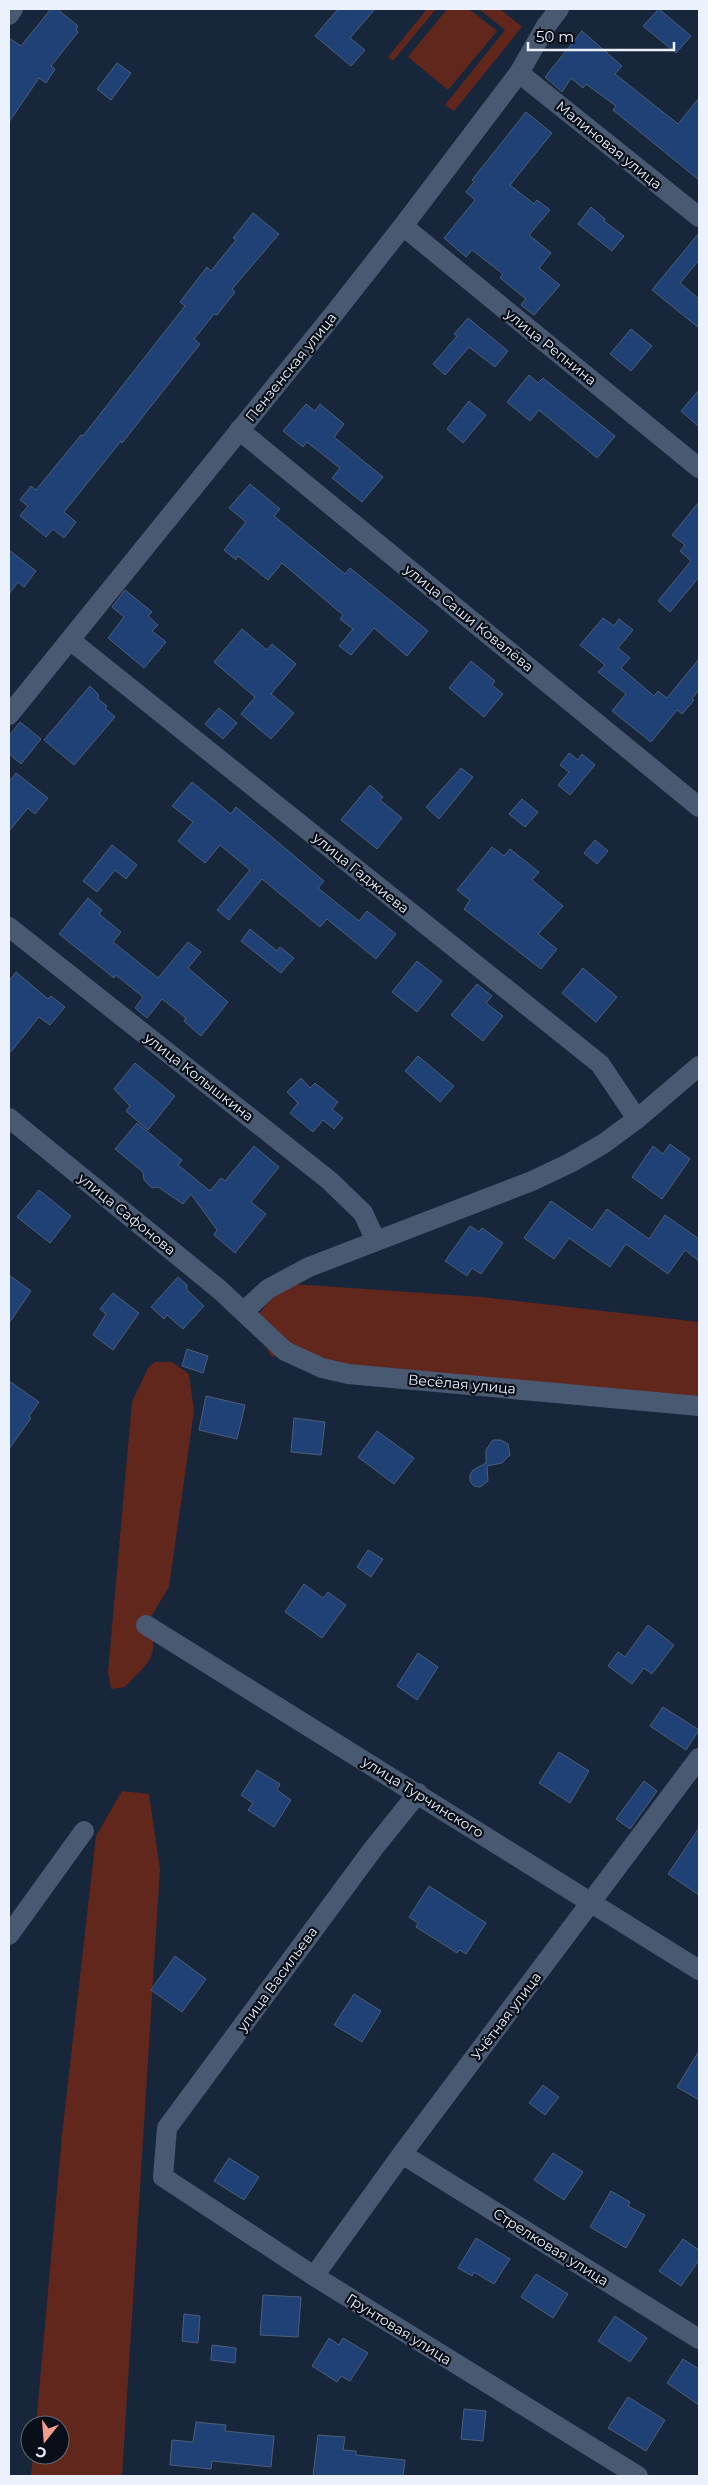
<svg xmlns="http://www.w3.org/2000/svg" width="708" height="2485" viewBox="0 0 708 2485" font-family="Montserrat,sans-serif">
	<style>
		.green { fill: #61261c }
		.building { fill: #1f4176; stroke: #4e5e77 }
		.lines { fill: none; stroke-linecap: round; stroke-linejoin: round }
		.minor { stroke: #4a5972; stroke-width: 20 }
		.labels { text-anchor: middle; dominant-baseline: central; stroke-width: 4.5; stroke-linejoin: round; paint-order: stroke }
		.street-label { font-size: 14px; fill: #ebf2fe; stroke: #090f18 }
	</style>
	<rect width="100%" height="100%" fill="#18263b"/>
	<path class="green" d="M427,9H436L393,61L388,57Z
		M447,9H469L497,31L448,90L408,57Z
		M479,9H500L522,27L454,111L445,105L505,30Z
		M293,1284L481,1297L699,1322V1401L271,1356L253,1321L271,1299Z
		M155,1362H172L189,1374L194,1411L169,1587L149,1620C159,1659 151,1659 125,1687L111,1689L108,1672L132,1402L148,1368Z
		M122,1791L149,1794L160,1869L122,2476H31L33,2455H60V2425H36L62,2135L96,1836Z"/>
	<path class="building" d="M51,9H57L78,26L76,30L78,32L51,66L55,69L46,83L39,78L9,122V38L21,46Z
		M338,9H375L350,38L365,50L351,66L315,36Z
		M659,9L691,36L676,53L643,26Z
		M582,31L622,66L615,74L678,124L699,98V180L613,110L616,106L586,84L583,88L571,78L562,92L545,77Z
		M117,63L131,73L111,100L97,89Z
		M526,112L552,133L510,185L534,204L537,200L550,210L529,235L551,253L539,268L560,285L534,315L521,305L526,299L500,278L503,274L472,250L466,257L444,238L475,200L466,192L474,182L472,180Z
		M591,207L605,219L604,221L624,236L612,251L578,224Z
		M253,213L279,234L232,289L235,292L217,315L214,314L194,339L200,344L122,443L121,441L64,512L76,522L64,538L53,529L46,537L20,516L28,506L20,500L31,486L36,490L81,435L83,436L185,306L180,302L207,267L211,271L236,240L233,238Z
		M699,233V260L680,283L699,299V328L652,290Z
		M468,318L508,351L495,367L469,347L445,375L433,364L457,336L454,334Z
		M631,329L652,346L631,371L610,354Z
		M529,375L538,383L543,378L615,436L597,458L539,410L530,421L507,402Z
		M699,390V427L681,411Z
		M469,401L486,415L463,443L447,429Z
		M306,404L315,411L320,404L344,424L334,437L383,477L362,502L332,478L340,468L307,442L303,447L283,431Z
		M250,484L280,509L274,516L312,547L345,574L350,568L428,631L407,656L374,628L351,655L339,646L353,629L340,619L343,615L282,563L268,580L238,556L236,560L224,550L246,522L229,508Z
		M699,502V577L670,612L658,601L691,561L680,551L685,545L672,535Z
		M9,550L36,571L24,587L18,582L9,594Z
		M125,590L152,612L148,616L158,625L152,631L166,642L144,668L108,638L124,617L112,607Z
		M603,618L614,626L619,619L633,630L618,648L630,658L621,668L654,696L658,691L667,698L699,659V689L692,699L694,700L682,714L677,710L651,742L612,711L626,694L598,672L605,665L580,645Z
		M242,629L267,650L272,644L296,664L271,694L294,713L271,739L241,714L255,697L214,662Z
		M471,661L495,681L492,685L503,694L484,717L449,688Z
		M90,686L98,694V699L107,706L105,708L115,717L74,765L44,740Z
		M219,708L237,723L223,739L205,724Z
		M20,722L41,739L21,764L9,754V736Z
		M569,753L578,760L582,754L595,765L570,795L558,785L569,772L560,765Z
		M461,768L473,777L439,819L426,807Z
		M16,773L48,798L35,814L28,808L9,831V782Z
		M192,782L231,814L236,807L324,881L318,888L359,921L367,911L396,934L376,959L327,919L320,927L262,879L229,920L217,910L250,870L220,845L205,863L178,841L193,822L172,806Z
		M370,785L383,797L380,800L402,818L377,849L341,820Z
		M522,799L538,812L525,827L509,814Z
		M595,840L608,851L597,864L584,853Z
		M112,845L137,865L126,879L115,870L97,892L83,881Z
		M492,847L504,856L510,849L539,872L532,880L563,906L538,934L557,949L541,969L464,909L470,900L457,890Z
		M88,898L102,910L99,914L121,932L113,942L158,978L188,942L201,952L188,968L228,1002L201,1036L184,1021L186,1018L162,999L147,1018L135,1008L143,997L116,975L114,978L59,934Z
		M250,929L277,951L280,947L294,958L281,973L241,941Z
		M417,961L442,981L417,1012L392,992Z
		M583,968L617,997L596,1022L562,993Z
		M16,972L48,999L51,996L65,1007L50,1025L39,1017L9,1054V981Z
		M477,984L492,996L486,1003L503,1016L483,1041L451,1015Z
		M418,1056L454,1086L440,1102L405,1071Z
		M135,1063L175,1096L148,1130L126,1111L130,1106L114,1089Z
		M301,1078L310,1088L315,1083L338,1102L332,1109L343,1118L334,1129L323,1120L313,1132L290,1113L298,1103L287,1092Z
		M137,1123L182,1160L178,1165L210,1191L221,1178L225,1181L254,1146L279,1167L251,1202L266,1214L235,1253L214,1235L217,1230L191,1194L183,1204L158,1187L152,1188L144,1180L143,1172L115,1149Z
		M670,1144L690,1159L662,1199L632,1177L653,1146L663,1154Z
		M39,1190L71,1216L50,1243L17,1217Z
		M551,1201L592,1230L607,1209L649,1239L665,1215L699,1239V1261L685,1250L668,1274L626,1244L610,1267L569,1238L554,1259L524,1238Z
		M470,1226L479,1232L482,1228L503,1243L481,1274L472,1268L467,1276L445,1261Z
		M9,1275L31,1291L9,1323Z
		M178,1277L187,1285V1290L204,1306L183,1329L167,1315L164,1319L151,1307Z
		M113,1293L139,1313L113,1350L93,1335L106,1314L100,1309Z
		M187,1349L208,1356L203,1373L182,1366Z
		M9,1381L39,1402L29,1416L31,1418L9,1449Z
		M206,1396L245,1405L237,1439L199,1430Z
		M294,1418L325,1422L321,1455L291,1452Z
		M377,1431L414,1458L394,1484L358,1457Z
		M493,1440H501L508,1444L510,1455L502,1463L487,1466L488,1481L480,1487L474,1486L470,1481V1475L473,1470L486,1463V1450Z
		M368,1550L383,1559L371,1577L357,1567Z
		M304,1584L323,1598L328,1592L346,1605L322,1638L285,1612Z
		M648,1625L674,1645L652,1674L644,1668L632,1684L608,1666L618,1652L625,1657Z
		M418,1653L438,1667L417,1700L397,1686Z
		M663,1707L699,1730L686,1750L650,1726Z
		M559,1752L589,1771L570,1803L539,1783Z
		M257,1770L280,1784L277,1790L291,1800L274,1827L248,1810L253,1803L241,1795Z
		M644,1781L657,1791L630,1829L616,1819Z
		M699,1828V1895L668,1874Z
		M429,1886L486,1923L466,1954L460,1950L457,1953L416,1927L418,1923L409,1917Z
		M175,1956L206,1979L182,2012L151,1990Z
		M354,1994L381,2011L362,2042L334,2025Z
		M699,2051V2100L677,2087Z
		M543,2085L559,2097L545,2115L529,2103Z
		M553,2153L583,2172L564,2200L534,2180Z
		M229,2158L259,2177L244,2200L214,2181Z
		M611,2191L630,2202L628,2206L645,2215L626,2248L590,2227Z
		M476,2238L510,2259L494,2284L474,2272L472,2276L458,2268Z
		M683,2239L699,2250V2260L681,2286L659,2271Z
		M536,2274L568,2294L553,2318L521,2297Z
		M263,2295L301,2297L298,2337L260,2335Z
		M184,2314L200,2316L198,2343L182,2341Z
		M615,2316L647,2338L630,2362L598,2341Z
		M329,2338L339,2345L343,2338L368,2353L350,2381L341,2376L337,2382L312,2366Z
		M212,2345L236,2348L235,2363L211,2360Z
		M683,2359L699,2369V2405L667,2383Z
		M628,2397L665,2420L646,2451L608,2428Z
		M464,2409L486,2411L483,2441L461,2439Z
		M196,2422L226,2425L225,2431L274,2436L271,2467L212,2461L211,2469L170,2465L172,2440L193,2442Z
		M318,2435L345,2437L343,2450L356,2451V2455L405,2460L403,2476H313Z"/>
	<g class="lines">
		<path class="minor" d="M9,15L13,9
			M519,73L699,217
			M403,226L699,468
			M239,430L699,807
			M70,640L600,1064L637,1119
			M9,715L333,315L403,226L519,73L546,26L559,9
			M9,927L330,1181L363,1213L376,1241
			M9,1118L220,1290L285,1351L322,1368L348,1374L699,1406
			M244,1311L268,1289L309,1267L532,1181L570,1163L603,1144L637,1119L699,1066
			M146,1625L699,1970
			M418,1793L373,1849L167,2128L163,2177L314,2276L638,2476
			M9,1935L84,1831
			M402,2154L699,2339
			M314,2276L402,2154L699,1758"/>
	</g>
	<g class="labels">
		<g class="street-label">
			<text transform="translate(609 145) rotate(39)">Малиновая улица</text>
			<text transform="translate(551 347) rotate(39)">улица Репнина</text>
			<text transform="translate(291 367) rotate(-51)">Пензенская улица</text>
			<text transform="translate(469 618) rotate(39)">улица Саши Ковалёва</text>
			<text transform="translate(361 873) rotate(39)">улица Гаджиева</text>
			<text transform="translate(199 1077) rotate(38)">улица Колышкина</text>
			<text transform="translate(127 1214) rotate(39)">улица Сафонова</text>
			<text transform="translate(462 1384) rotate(5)">Весёлая улица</text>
			<text transform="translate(423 1797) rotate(32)">улица Турчинского</text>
			<text transform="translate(277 1979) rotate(-54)">улица Васильева</text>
			<text transform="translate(506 2016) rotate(-53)">Учётная улица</text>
			<text transform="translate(551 2247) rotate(32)">Стрелковая улица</text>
			<text transform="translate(399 2329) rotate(32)">Грунтовая улица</text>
		</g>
	</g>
	<rect width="708" height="2485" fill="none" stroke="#ebf2fe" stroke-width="20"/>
	<g transform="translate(45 2440) rotate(197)"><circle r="24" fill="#090f18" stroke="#636a74"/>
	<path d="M0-4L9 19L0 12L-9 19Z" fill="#f49d8c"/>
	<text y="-8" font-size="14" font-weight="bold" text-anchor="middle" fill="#ebf2fe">С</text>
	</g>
	<path d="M528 42v8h146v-8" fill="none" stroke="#ebf2fe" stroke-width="2.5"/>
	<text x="536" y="42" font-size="15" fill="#ebf2fe" stroke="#090f18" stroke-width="4" paint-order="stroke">50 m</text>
</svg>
